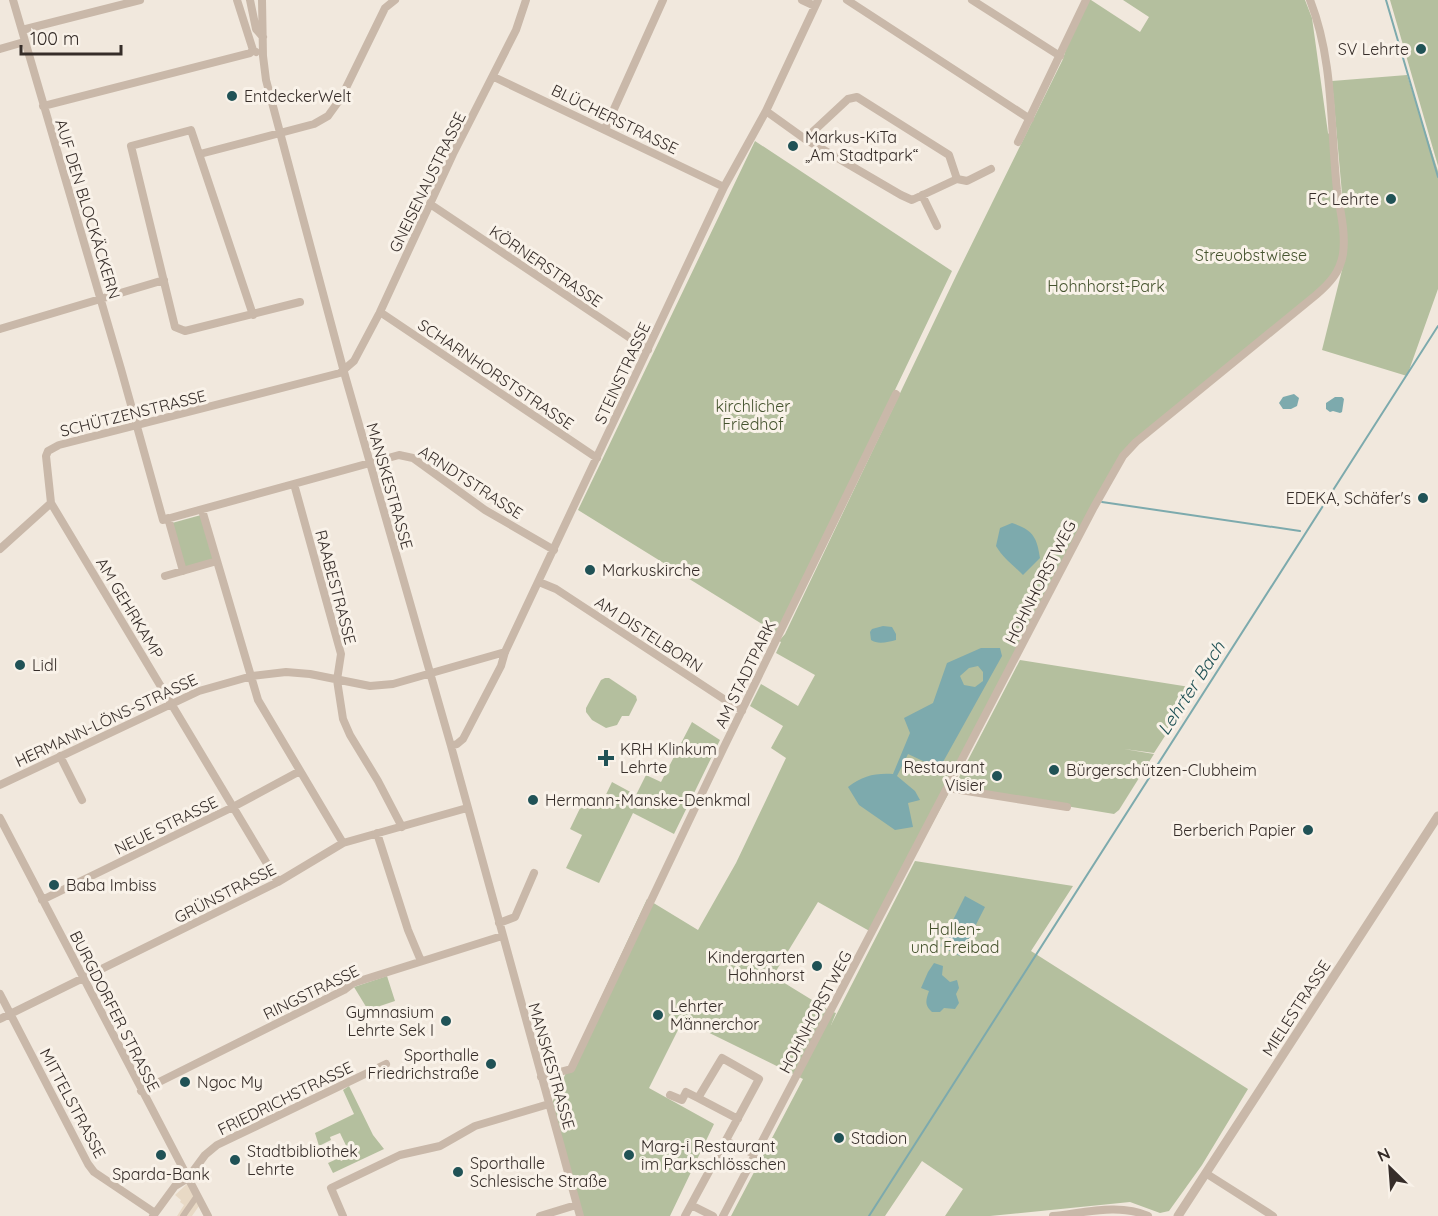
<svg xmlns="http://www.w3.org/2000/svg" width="1438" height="1216" viewBox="0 0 1438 1216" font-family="Quicksand,sans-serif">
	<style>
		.green { fill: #b4bf9e }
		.plaza { fill: #e8d9c5 }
		.water { fill: #7daaad; fill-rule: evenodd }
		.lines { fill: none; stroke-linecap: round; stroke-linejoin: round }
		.stream { stroke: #7daaad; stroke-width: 2 }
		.pedestrian { stroke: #c9b8a9; stroke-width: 6 }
		.minor { stroke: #c9b8a9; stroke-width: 8 }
		.tertiary { stroke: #c9b8a9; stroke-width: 9 }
		.poi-dot { fill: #205256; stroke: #f9f2e9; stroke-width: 2 }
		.labels { text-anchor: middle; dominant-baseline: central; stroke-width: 6; stroke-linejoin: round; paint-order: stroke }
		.poi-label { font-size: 16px; fill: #362d29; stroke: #f9f2e9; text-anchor: start }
		.street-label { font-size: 16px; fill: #362d29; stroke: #f9f2e9 }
		.park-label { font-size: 16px; fill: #45532e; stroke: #f9f2e9 }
		.water-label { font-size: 18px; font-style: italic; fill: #205256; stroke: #f9f2e9 }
	</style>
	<rect width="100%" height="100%" fill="#f1e8dd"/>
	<path class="green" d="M1084,0H1091L1140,32L1149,17L1123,0H1305L1312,18L1328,133L1331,136C1334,163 1347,248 1337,269C1333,277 1323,284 1318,290L1125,449L1094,502L952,787L873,933L818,902L773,976L830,1011L836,1013L831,1025L915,861L1073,886L1031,951L1248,1089L1202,1165L1169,1211L1160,1213L1130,1202L990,1216H945L963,1189L922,1161L885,1216H731L803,1079L683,1020L649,1088L714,1124L670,1216H583L551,1105L647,899L698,930L736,863L786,758L771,748L783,726L750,706L761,684L798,706L815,675L776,653L781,642L779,641L785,634L956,276L1063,59L1075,19Z
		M1390,0H1438V166Z
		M1407,75L1438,171V289L1407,376L1322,350L1347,250L1332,81Z
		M755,141L952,271L778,634L578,510Z
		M201,515L214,560L185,568L172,523Z
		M1020,660L1196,688L1154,753L1124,749L1154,754L1119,810L1114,814L957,788L955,785Z
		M605,678H609L636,696L637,700L629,716H622L617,725L606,728L592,720L586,712V708L601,680Z
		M692,722L720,740L674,834L633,813L599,883L566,868L582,835L570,829L583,802L599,809L612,782L636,795L646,775L661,782Z
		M387,976L395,1001L368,1010L354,987Z
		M349,1086L373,1135L384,1149L333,1173L328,1163L339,1158L341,1161L351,1156L340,1133L330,1137L331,1140L319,1146L315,1133L354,1114L343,1090Z"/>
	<path class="plaza" d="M188,1183L199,1206L192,1216H177L184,1205L180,1202L181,1200L175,1195Z"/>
	<path class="water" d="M1294,394L1299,398L1297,406L1291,409H1283L1279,403L1283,397Z
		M1335,397H1342L1344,399L1342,412L1340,413L1333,411L1330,412L1326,409V403Z
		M1012,523C1033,530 1037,537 1040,558L1023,575C1013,565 1003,558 996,546L1000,528Z
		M883,626L892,627L896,634V640C888,642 878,645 871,640L870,632L872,629Z
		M981,648H1000L1002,656L943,762H925L908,754L897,776L915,791L920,800L908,803L913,827L895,830L859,805L848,787C863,776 874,773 893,774L910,733L904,718L933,703L947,663ZM978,666L983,672V681L975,687L964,685L960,676L969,668Z
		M965,896L985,907L960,956L940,946Z
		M934,963L943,966L942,975L950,982L957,980L959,988L956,994L959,1003L955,1009L944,1008L940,1012H932C924,1005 926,1000 929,991L921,988L928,972Z"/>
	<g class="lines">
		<path class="stream" d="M1386,0L1438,177
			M1102,502L1300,531
			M869,1216L1438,326"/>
		<path class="pedestrian" d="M183,1216L197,1196"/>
		<path class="minor" d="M13,0L121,369L163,520L399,455L413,458L485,510L554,550
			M237,0L253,50L256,52
			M250,0L256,29L263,37
			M262,0L263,56L266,80L344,372L451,746L580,1216
			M802,0L815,6
			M847,0L1030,119
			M972,0L1060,56
			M22,30L140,0
			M0,49L24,42
			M494,77L724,187
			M43,106L250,53L253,50
			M766,111L805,139L901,195L912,200L957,179L949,155L857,97L848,99L805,139
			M605,129L663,0
			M1018,142L1086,0
			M200,154L314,124L328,116L341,98L385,8L395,0
			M957,179L967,181L991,169
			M922,195L937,226
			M430,204L648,350
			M380,312L597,458
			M253,315L191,130L131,146L175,327L185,331L300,302
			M0,329L164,280
			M294,484L341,654L337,680L343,719L350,735L378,781L402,827
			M51,503L278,882
			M202,510L258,700L343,843
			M168,518L183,571
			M0,549L51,503L46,456L48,451L59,445L340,373L354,361L380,312L453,154L516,30L526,0
			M165,576L217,561
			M539,582L556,589L742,711
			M451,746L457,744L463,739L501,666L505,652L724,187L766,111L818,0
			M60,756L82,800
			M0,785L199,691L252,676L286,672L310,674L370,686L393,684L505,652
			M948,788L1067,807
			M0,818L208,1216
			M377,833L408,930L421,961
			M42,900L233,807L300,771
			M499,923L515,917L534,873
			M0,994L88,1164L94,1172L155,1213
			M0,1019L278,882L343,843L467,808
			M541,1077L571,1069L723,749L896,394
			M141,1091L344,990L353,983L502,936
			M670,1095L682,1100L686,1092L698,1098
			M726,1141L756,1155
			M1207,1174L1273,1216
			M691,1205L713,1216
			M153,1216L175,1186L188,1178L205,1155L217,1145L386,1064
			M343,1216L331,1188L400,1155L440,1146L475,1126L549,1104
			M540,1216L576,1205
			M685,1216L759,1079L722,1058L698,1098L738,1119
			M723,1216L1094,507L1123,456L1136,442L1316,295C1330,283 1340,272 1343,254C1346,232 1340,211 1337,190C1330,126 1334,61 1310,0
			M1053,1216C1083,1213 1120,1203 1148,1216"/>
		<path class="tertiary" d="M1178,1216L1438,816"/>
	</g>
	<g class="poi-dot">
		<circle cx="1421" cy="49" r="6"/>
		<circle cx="232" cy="96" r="6"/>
		<circle cx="793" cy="146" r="6"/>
		<circle cx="1391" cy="199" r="6"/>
		<circle cx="1423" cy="498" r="6"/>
		<circle cx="590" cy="570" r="6"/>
		<circle cx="20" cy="665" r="6"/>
		<path d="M603 749h6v6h6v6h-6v6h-6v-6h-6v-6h6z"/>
		<circle cx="1054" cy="770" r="6"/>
		<circle cx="997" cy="776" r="6"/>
		<circle cx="533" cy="800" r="6"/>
		<circle cx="1308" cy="830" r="6"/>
		<circle cx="54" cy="885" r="6"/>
		<circle cx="817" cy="966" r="6"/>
		<circle cx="658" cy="1015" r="6"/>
		<circle cx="446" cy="1021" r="6"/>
		<circle cx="491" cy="1064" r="6"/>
		<circle cx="185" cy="1082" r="6"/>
		<circle cx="839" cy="1138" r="6"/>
		<circle cx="161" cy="1155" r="6"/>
		<circle cx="629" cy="1155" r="6"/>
		<circle cx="235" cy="1160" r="6"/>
		<circle cx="458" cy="1172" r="6"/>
	</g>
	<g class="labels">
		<g class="poi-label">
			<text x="1409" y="49" text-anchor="end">SV Lehrte</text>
			<text x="244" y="96">EntdeckerWelt</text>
			<text x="805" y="137">Markus-KiTa<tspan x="805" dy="18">„Am Stadtpark“</tspan></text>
			<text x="1379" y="199" text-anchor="end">FC Lehrte</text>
			<text x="1411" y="498" text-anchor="end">EDEKA, Schäfer's</text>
			<text x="602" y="570">Markuskirche</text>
			<text x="32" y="665">Lidl</text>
			<text x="620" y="749">KRH Klinkum<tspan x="620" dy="18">Lehrte</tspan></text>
			<text x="985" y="767" text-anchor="end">Restaurant<tspan x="985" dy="18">Visier</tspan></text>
			<text x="1066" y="770">Bürgerschützen-Clubheim</text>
			<text x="545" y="800">Hermann-Manske-Denkmal</text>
			<text x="1296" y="830" text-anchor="end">Berberich Papier</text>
			<text x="66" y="885">Baba Imbiss</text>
			<text x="805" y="957" text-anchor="end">Kindergarten<tspan x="805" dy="18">Hohnhorst</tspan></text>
			<text x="670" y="1006">Lehrter<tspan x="670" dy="18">Männerchor</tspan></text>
			<text x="434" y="1012" text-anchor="end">Gymnasium<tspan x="434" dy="18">Lehrte Sek I</tspan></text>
			<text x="479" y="1055" text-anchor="end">Sporthalle<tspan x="479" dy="18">Friedrichstraße</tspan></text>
			<text x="197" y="1082">Ngoc My</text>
			<text x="851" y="1138">Stadion</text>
			<text x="641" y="1146">Marg-i Restaurant<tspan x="641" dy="18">im Parkschlösschen</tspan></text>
			<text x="247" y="1151">Stadtbibliothek<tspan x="247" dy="18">Lehrte</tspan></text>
			<text x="470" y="1163">Sporthalle<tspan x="470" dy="18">Schlesische Straße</tspan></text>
			<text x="161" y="1174" text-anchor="middle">Sparda-Bank</text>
		</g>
		<g class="street-label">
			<text transform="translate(615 119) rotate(26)">BLÜCHERSTRASSE</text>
			<text transform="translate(427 182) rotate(-64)">GNEISENAUSTRASSE</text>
			<text transform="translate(88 209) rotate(73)">AUF DEN BLOCKÄCKERN</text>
			<text transform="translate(546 266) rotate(34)">KÖRNERSTRASSE</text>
			<text transform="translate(622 373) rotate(-65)">STEINSTRASSE</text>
			<text transform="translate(496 374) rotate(34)">SCHARNHORSTSTRASSE</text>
			<text transform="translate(133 413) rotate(-14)">SCHÜTZENSTRASSE</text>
			<text transform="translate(471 482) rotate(33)">ARNDTSTRASSE</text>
			<text transform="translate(390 486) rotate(74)">MANSKESTRASSE</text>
			<text transform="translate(1040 582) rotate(-63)">HOHNHORSTWEG</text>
			<text transform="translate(336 587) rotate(75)">RAABESTRASSE</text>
			<text transform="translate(130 608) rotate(59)">AM GEHRKAMP</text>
			<text transform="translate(649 634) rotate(33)">AM DISTELBORN</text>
			<text transform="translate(745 674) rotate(-64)">AM STADTPARK</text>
			<text transform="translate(106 720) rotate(-25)">HERMANN-LÖNS-STRASSE</text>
			<text transform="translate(166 825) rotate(-26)">NEUE STRASSE</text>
			<text transform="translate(225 893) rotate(-27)">GRÜNSTRASSE</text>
			<text transform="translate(311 992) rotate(-26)">RINGSTRASSE</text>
			<text transform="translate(1296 1008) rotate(-57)">MIELESTRASSE</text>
			<text transform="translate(115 1011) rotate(63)">BURGDORFER STRASSE</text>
			<text transform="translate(815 1012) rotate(-62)">HOHNHORSTWEG</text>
			<text transform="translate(552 1066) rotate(74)">MANSKESTRASSE</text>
			<text transform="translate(285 1098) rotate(-26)">FRIEDRICHSTRASSE</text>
			<text transform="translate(73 1103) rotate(62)">MITTELSTRASSE</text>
		</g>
		<g class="park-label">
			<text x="1251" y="255">Streuobstwiese</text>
			<text x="1106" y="286">Hohnhorst-Park</text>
			<text x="753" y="406">kirchlicher<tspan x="753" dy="18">Friedhof</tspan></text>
			<text x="955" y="929">Hallen-<tspan x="955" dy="18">und Freibad</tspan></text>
		</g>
		<g class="water-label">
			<text transform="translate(1191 688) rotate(-57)">Lehrter Bach</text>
		</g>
	</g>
	<g transform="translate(1390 1168) rotate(335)" stroke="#f9f2e9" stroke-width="4.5" paint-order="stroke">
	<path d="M0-4.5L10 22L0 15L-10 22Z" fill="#362d29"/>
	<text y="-9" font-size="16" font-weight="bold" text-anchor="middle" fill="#362d29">N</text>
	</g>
	<path d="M21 45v9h100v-9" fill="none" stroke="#362d29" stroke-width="3"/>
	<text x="30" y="45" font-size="18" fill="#362d29" stroke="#f9f2e9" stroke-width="4.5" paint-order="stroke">100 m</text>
</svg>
